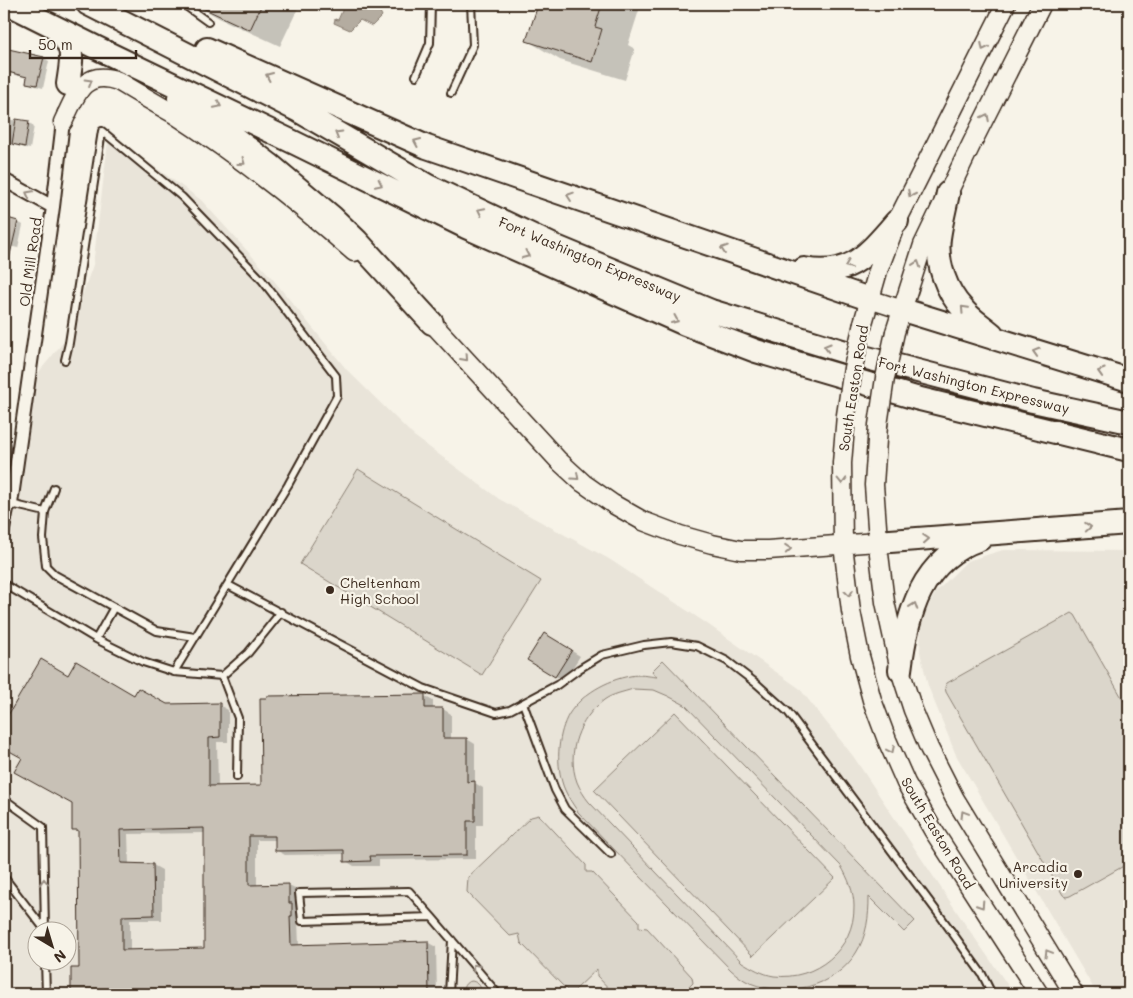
<svg xmlns="http://www.w3.org/2000/svg" width="1133" height="998" viewBox="0 0 1133 998" font-family="Mali,sans-serif">
	<style>
		.built { fill: #e9e4d9; fill-rule: evenodd }
		.green { fill: #dbd6cb; stroke: #8b8074; fill-rule: evenodd }
		.water { fill: #b4aca0; stroke: #84786c }
		.shadow { fill: #0003; fill-rule: evenodd }
		.building { fill: #c8c1b6; stroke: #3b2a1e; fill-rule: evenodd }
		.lines { fill: none; stroke-linecap: round; stroke-linejoin: round }
		.lane-casing { stroke: #3b2a1e; stroke-width: 10 }
		.street-casing { stroke: #3b2a1e; stroke-width: 16 }
		.secondary-casing { stroke: #3b2a1e; stroke-width: 21 }
		.highway-casing { stroke: #3b2a1e; stroke-width: 26 }
		.lane { stroke: #f7f3e8; stroke-width: 6 }
		.street { stroke: #f7f3e8; stroke-width: 12 }
		.secondary { stroke: #f7f3e8; stroke-width: 18 }
		.highway { stroke: #f7f3e8; stroke-width: 22 }
		.secondary-bridge-casing { stroke: #3b2a1e; stroke-width: 21; stroke-linecap: butt }
		.secondary-bridge { stroke: #f7f3e8; stroke-width: 18 }
		.oneway { stroke: #998e83 }
		.poi-dot { fill: #3b2a1e; stroke: #f7f3e8; stroke-width: 2 }
		.labels { text-anchor: middle; dominant-baseline: central; stroke-width: 4.5; stroke-linejoin: round; paint-order: stroke }
		.street-label { font-size: 14px; fill: #3b2a1e; stroke: #f7f3e8 }
		.poi-label { font-size: 14px; fill: #3b2a1e; stroke: #f7f3e8; text-anchor: start }
	</style>
	<rect width="100%" height="100%" fill="#f7f3e8"/>
	<filter id="ink" filterUnits="userSpaceOnUse"><feTurbulence type="fractalNoise" baseFrequency=".02" numOctaves="2"/><feDisplacementMap in="SourceGraphic" scale="10" xChannelSelector="R" yChannelSelector="G"/><feConvolveMatrix kernelMatrix="1 2 1 2 8 2 1 2 1" color-interpolation-filters="sRGB"/></filter>
	<g filter="url(#ink)">
		<path class="built" d="M109,134L201,200L271,277L347,370L414,436L499,499L609,559L703,621L799,688L853,756L965,924L1014,994H4V504H11L28,385L66,339L93,265ZM38,930H68V960H38Z
			M1003,550L1129,551V994H1097L956,755L928,686L920,652L921,620L936,592L967,561Z"/>
		<path class="green" d="M358,469L541,581L482,675L300,564Z
			M1072,613L1075,615L1129,710V863L1070,896L1066,897L1063,895L946,692L945,687L947,683Z
			M663,660L915,921L904,932L869,897C869,916 867,936 856,953C835,987 787,998 750,983C743,980 737,975 731,970L578,812C572,803 565,793 562,782C556,761 558,733 569,714C582,694 607,680 630,676C639,674 648,676 657,677L652,671ZM633,689L654,690L668,696L685,705L841,866C848,878 854,892 854,906C855,949 815,981 774,976C762,974 752,968 742,962L589,802C584,796 580,789 577,782C566,752 579,719 604,700C612,694 624,692 633,689Z
			M675,712L835,878L753,956L594,790Z
			M539,815L586,865V872H592L639,921V927L647,928L692,977L693,983L682,994H614L597,976V969L575,990H567L521,943L519,934L510,936L467,892L468,877L531,817Z
			M472,981C480,983 481,987 481,994H463C463,987 464,982 472,981Z"/>
		<path class="water" d="M345,4H376L382,16L372,26L360,20L350,30L334,23L335,19L338,20Z"/>
		<path class="shadow" d="M195,4H300L280,46L219,18Z
			M548,4H641L628,45L635,49L625,80L560,60L528,41L545,12Z
			M4,49L44,58L49,61L43,88L32,85L27,82L28,78L4,72Z
			M4,110L8,113L7,119L29,123L34,126L30,149L4,143Z
			M4,219L18,222L23,225L18,248L4,245Z
			M4,278L8,281L4,294Z
			M544,634L580,656L564,681L529,660Z
			M41,661L68,676L167,705H219L228,710V742H217L218,787L262,786L424,696L433,701V709H443L451,714V739H467L475,744V783L483,788V825H476V859L379,860V866H354L346,861V854L285,855L276,850V840H257V886H289L297,890V907L300,909L301,920H298L299,946L427,942L436,947L437,994H73V969H80L79,832L73,829V803L23,758L4,747V725ZM205,833V949L130,951V920H162V870L153,865L129,864L128,834Z"/>
		<path class="building" d="M194,4H262L250,30Z
			M546,4H602L595,27L602,29L592,62L526,41L537,8L544,10Z
			M4,48L44,57L37,85L26,83L27,77L4,71Z
			M16,119L29,121L25,147L12,144Z
			M4,217L18,221L8,263L4,262Z
			M544,633L572,650L555,677L527,660Z
			M41,659L68,675L76,661L134,695L138,688L167,704L220,703V737L209,738V786L261,785L260,698H267V696L425,694V708H443V738H467V782L475,781V821H467V855L370,856L371,861L344,862V850L275,851V836H249V885L289,884V903H292V916H290L291,945L428,941L429,994H265V993L71,994V968H79L78,830H72V804L14,772L22,758L4,748V722ZM204,828V948L122,950V916L154,915L153,864L121,863L120,830Z"/>
		<g class="lines">
			<g class="lane-casing">
				<path id="lane" d="M183,4L208,22
					M416,76L430,43L431,4
					M451,93L473,45L471,4
					M65,360L69,343L102,131L182,197L262,280L336,376L337,396L288,485L174,672
					M45,512L54,488
					M4,540L11,504L45,512L43,538L46,566L55,575L157,631L195,637
					M4,584L96,639L143,662L174,672L222,676L248,653L281,612
					M228,585L423,688L496,713L510,710L557,685L579,669L602,655L644,645L671,642L697,646L727,661L757,684L788,712L941,917L982,974L992,994
					M96,639L114,607
					M222,676L238,718L237,777
					M523,703L555,790L565,809L611,854
					M4,799L43,827L45,930
					M4,877L45,930
					M409,891L432,917L302,921L299,893Z
					M432,917L498,994
					M45,960L46,994
					M449,994L452,940"/>
			</g>
			<g class="street-casing">
				<path id="street" d="M4,180L53,207
					M4,504H11L53,207L64,113"/>
			</g>
			<g class="secondary-casing">
				<path id="secondary" d="M63,122C75,97 83,68 118,81C136,92 155,103 174,114C237,155 297,202 354,252
					M869,299L903,310
					M423,315L432,323L559,461L583,483L613,504L643,521L680,535L712,544L741,550H768L877,542
					M863,323L878,271L897,221L1006,4
					M895,332L923,245L972,143L1042,4
					M846,415L842,463L843,545L851,611L860,656L872,700L887,740L906,783L933,830L1039,994
					M878,425L874,485L879,554L885,602L900,670L913,710L929,748L955,799L1074,994"/>
			</g>
			<g class="highway-casing">
				<path id="highway" d="M9,4L95,47L293,142L466,227L685,324L756,351L916,398L1129,450
					M88,4L299,111L428,186L554,246L711,311L852,354L1033,401L1129,422
					M54,27C76,48 72,56 68,84
					M207,49L427,147L869,299
					M179,98L228,133L269,164L332,217L357,241L432,323
					M948,193C945,208 941,223 939,238C936,263 946,291 963,309C971,319 983,326 992,334
					M804,269C852,278 868,253 897,221
					M903,310L1129,380
					M877,542L1129,523
					M900,670C907,614 921,559 980,539"/>
			</g>
			<use href="#lane" class="lane"/>
			<use href="#street" class="street"/>
			<use href="#secondary" class="secondary"/>
			<use href="#highway" class="highway"/>
			<g class="secondary-bridge-casing">
				<path id="secondary-bridge" d="M846,415L853,368L863,323
					M878,425L885,378L895,332"/>
			</g>
			<use href="#secondary-bridge" class="secondary-bridge"/>
		</g>
		<defs><path id="oneway-chevron" d="M-2-3.5L2.5 0L-2 3.5" fill="none" stroke-width="1.6" stroke-linecap="round" stroke-linejoin="round" transform="scale(1.25)"/></defs>
		<g class="oneway">
			<use href="#oneway-chevron" transform="translate(984 47) rotate(117)"/>
			<use href="#oneway-chevron" transform="translate(269 76) rotate(-156)"/>
			<use href="#oneway-chevron" transform="translate(89 82) rotate(-31)"/>
			<use href="#oneway-chevron" transform="translate(218 105) rotate(26)"/>
			<use href="#oneway-chevron" transform="translate(986 117) rotate(-63)"/>
			<use href="#oneway-chevron" transform="translate(338 134) rotate(-150)"/>
			<use href="#oneway-chevron" transform="translate(417 142) rotate(-156)"/>
			<use href="#oneway-chevron" transform="translate(242 162) rotate(36)"/>
			<use href="#oneway-chevron" transform="translate(379 184) rotate(26)"/>
			<use href="#oneway-chevron" transform="translate(29 194) rotate(-152)"/>
			<use href="#oneway-chevron" transform="translate(911 194) rotate(117)"/>
			<use href="#oneway-chevron" transform="translate(570 196) rotate(-161)"/>
			<use href="#oneway-chevron" transform="translate(481 211) rotate(-154)"/>
			<use href="#oneway-chevron" transform="translate(724 249) rotate(-161)"/>
			<use href="#oneway-chevron" transform="translate(526 255) rotate(24)"/>
			<use href="#oneway-chevron" transform="translate(917 264) rotate(-71)"/>
			<use href="#oneway-chevron" transform="translate(848 265) rotate(158)"/>
			<use href="#oneway-chevron" transform="translate(964 309) rotate(-133)"/>
			<use href="#oneway-chevron" transform="translate(675 320) rotate(24)"/>
			<use href="#oneway-chevron" transform="translate(827 347) rotate(-163)"/>
			<use href="#oneway-chevron" transform="translate(1036 352) rotate(-163)"/>
			<use href="#oneway-chevron" transform="translate(465 358) rotate(48)"/>
			<use href="#oneway-chevron" transform="translate(1101 372) rotate(-163)"/>
			<use href="#oneway-chevron" transform="translate(576 477) rotate(42)"/>
			<use href="#oneway-chevron" transform="translate(842 481) rotate(89)"/>
			<use href="#oneway-chevron" transform="translate(1088 527) rotate(-4)"/>
			<use href="#oneway-chevron" transform="translate(926 539) rotate(-4)"/>
			<use href="#oneway-chevron" transform="translate(788 549) rotate(-4)"/>
			<use href="#oneway-chevron" transform="translate(849 593) rotate(83)"/>
			<use href="#oneway-chevron" transform="translate(914 606) rotate(-71)"/>
			<use href="#oneway-chevron" transform="translate(891 750) rotate(65)"/>
			<use href="#oneway-chevron" transform="translate(964 814) rotate(-121)"/>
			<use href="#oneway-chevron" transform="translate(44 882) rotate(-91)"/>
			<use href="#oneway-chevron" transform="translate(981 905) rotate(57)"/>
			<use href="#oneway-chevron" transform="translate(1048 953) rotate(-121)"/>
			<use href="#oneway-chevron" transform="translate(475 967) rotate(-131)"/>
		</g>
	</g>
	<g class="poi-dot">
		<circle cx="330" cy="590" r="5"/>
		<circle cx="1078" cy="874" r="5"/>
	</g>
	<g class="labels">
		<g class="street-label">
			<text transform="translate(590 259) rotate(23)">Fort Washington Expressway</text>
			<text transform="translate(30 262) rotate(-82)">Old Mill Road</text>
			<text transform="translate(974 385) rotate(14)">Fort Washington Expressway</text>
			<text transform="translate(853 388) rotate(-81)">South Easton Road</text>
			<text transform="translate(938 833) rotate(59)">South Easton Road</text>
		</g>
		<g class="poi-label">
			<text x="340" y="582">Cheltenham<tspan x="340" dy="16">High School</tspan></text>
			<text x="1068" y="866" text-anchor="end">Arcadia<tspan x="1068" dy="16">University</tspan></text>
		</g>
	</g>
	<rect width="1133" height="998" fill="none" stroke="#f7f3e8" stroke-width="20"/>
	<rect x="10" y="10" width="1113" height="978" fill="none" stroke="#3b2a1e" stroke-width="2" filter="url(#ink)"/>
	<g transform="translate(52 946) rotate(142)"><circle r="24" fill="#f7f3e8" stroke="#aca397"/>
	<path d="M0-4L9 19L0 12L-9 19Z" fill="#3b2a1e"/>
	<text y="-8" font-size="14" font-weight="bold" text-anchor="middle" fill="#3b2a1e">N</text>
	</g>
	<path d="M30 50v8h106v-8" fill="none" stroke="#3b2a1e" stroke-width="2.5"/>
	<text x="38" y="50" font-size="15" fill="#3b2a1e" stroke="#f7f3e8" stroke-width="4" paint-order="stroke">50 m</text>
</svg>
